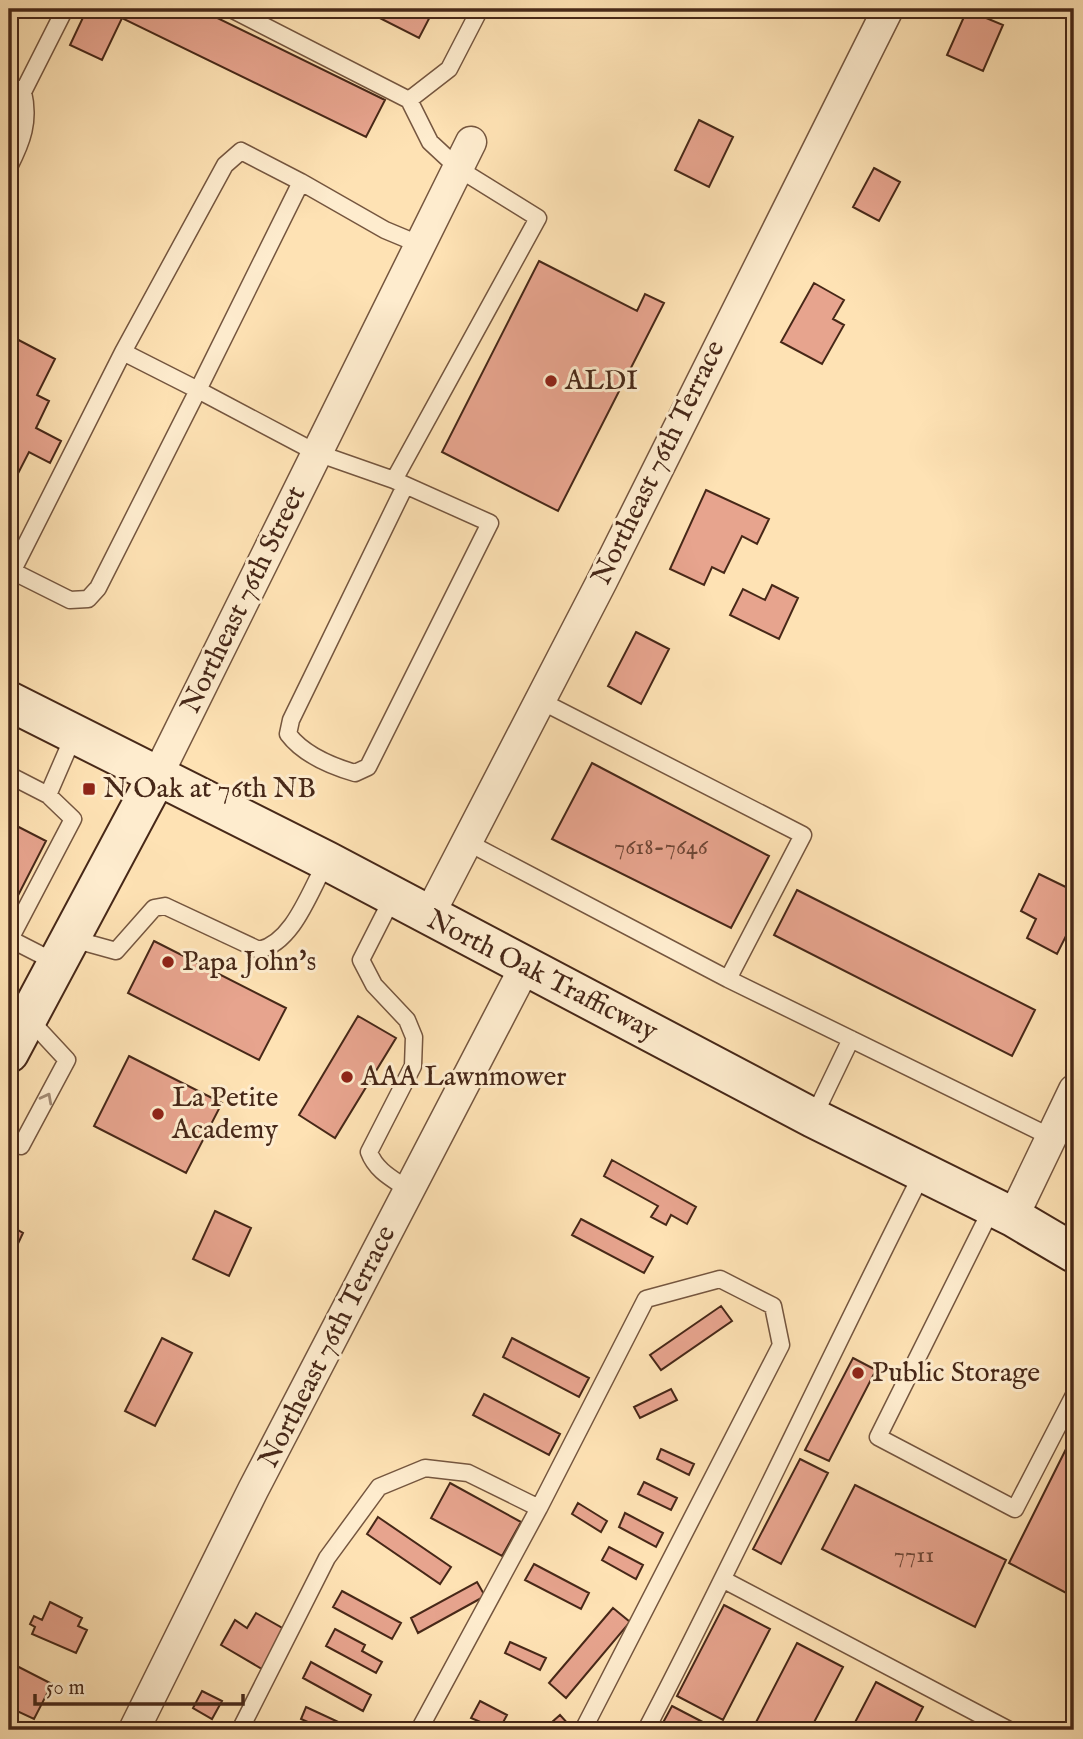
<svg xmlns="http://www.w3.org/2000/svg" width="1083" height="1739" viewBox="0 0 1083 1739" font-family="'IM FELL English',serif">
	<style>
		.building { fill: #e7a48e; stroke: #472818; stroke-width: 2 }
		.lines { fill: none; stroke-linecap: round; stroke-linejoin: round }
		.lane-casing { stroke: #75563f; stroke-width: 19 }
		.street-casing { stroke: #75563f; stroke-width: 33 }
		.secondary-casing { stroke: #472818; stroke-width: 42 }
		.lane { stroke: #feecce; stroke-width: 16 }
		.street { stroke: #feecce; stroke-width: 30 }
		.secondary { stroke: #feecce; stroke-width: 38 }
		.oneway { stroke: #a28a73 }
		.poi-dot { fill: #8f2418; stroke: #feecce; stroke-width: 2.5 }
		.labels { text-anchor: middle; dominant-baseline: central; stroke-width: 6; stroke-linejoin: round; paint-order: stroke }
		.number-label { font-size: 24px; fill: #6f4736 }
		.poi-label { font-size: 28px; fill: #472818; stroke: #feecce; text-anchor: start }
		.street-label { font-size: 28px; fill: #472818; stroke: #feecce }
	</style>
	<rect width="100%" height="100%" fill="#fee2b4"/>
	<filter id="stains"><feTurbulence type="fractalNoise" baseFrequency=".00286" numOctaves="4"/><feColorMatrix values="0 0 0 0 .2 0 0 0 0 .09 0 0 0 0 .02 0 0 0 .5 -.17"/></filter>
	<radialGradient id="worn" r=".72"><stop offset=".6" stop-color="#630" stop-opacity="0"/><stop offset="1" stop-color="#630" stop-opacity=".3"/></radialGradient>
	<path class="building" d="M87,9H199L385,100L366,137L122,18L102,60L70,45Z
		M362,9H434L419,38Z
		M967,10L1003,25L983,71L947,55Z
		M699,120L733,137L709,187L675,170Z
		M874,168L900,182L879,221L853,207Z
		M539,261L637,311L645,294L664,303L558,511L442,452Z
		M814,283L844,300L833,319L844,325L822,364L781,342Z
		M9,335L55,359L37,395L49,401L36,428L61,441L50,463L29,452L9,491Z
		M706,490L769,519L757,544L742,536L724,573L712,567L704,585L670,569Z
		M772,585L798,598L779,639L730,615L743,589L765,600Z
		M636,632L669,649L641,704L608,686Z
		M592,763L769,856L731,928L552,839Z
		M9,822L46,841L9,913Z
		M1039,874L1074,891V920L1057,954L1027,938L1036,919L1021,911Z
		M797,890L1035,1010L1012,1056L774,935Z
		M154,941L286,1008L259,1060L128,993Z
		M358,1016L396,1038L335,1138L299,1115Z
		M129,1056L222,1103L186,1173L94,1126Z
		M612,1160L696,1207L687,1224L671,1215L666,1225L651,1217L658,1206L604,1176Z
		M215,1211L251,1228L229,1276L193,1259Z
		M581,1219L653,1257L644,1273L572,1235Z
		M9,1225L23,1233L16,1248L9,1245Z
		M721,1306L732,1321L661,1370L650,1355Z
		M162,1338L192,1353L155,1426L125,1411Z
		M512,1338L589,1378L579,1397L503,1357Z
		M853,1358L876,1370L829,1461L805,1450Z
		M671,1389L677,1400L640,1418L634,1407Z
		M484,1394L560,1434L549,1455L473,1415Z
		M1074,1433V1597L1009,1563Z
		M661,1449L694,1464L689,1475L657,1459Z
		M800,1459L828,1473L781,1564L753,1549Z
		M644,1482L677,1498L671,1510L638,1494Z
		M450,1483L521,1522L502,1556L431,1518Z
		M855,1485L1006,1560L975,1627L822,1549Z
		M578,1503L607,1521L601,1532L572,1514Z
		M625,1513L663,1533L656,1547L619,1527Z
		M378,1517L451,1567L440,1584L367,1534Z
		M609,1547L643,1565L636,1579L602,1560Z
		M534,1564L589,1593L581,1609L525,1580Z
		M477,1582L485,1596L418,1633L411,1618Z
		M342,1591L401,1623L392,1639L333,1607Z
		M50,1602L82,1618L78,1626L87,1630L76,1653L32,1634L35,1627L30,1624L34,1616L42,1620Z
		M724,1605L770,1629L723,1720L677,1696Z
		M613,1608L630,1622L566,1698L549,1683Z
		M256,1613L284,1629L262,1669L221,1645L235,1620L247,1628Z
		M335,1629L365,1645L362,1651L382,1662L376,1673L326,1646Z
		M510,1642L546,1658L540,1670L505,1653Z
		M797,1643L843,1667L810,1730H752Z
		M9,1662L52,1684L34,1719L15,1710L9,1722Z
		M311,1662L371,1695L363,1711L303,1678Z
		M876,1682L923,1707L911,1730H851Z
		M202,1691L222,1701L212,1719L193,1708Z
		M480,1701L507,1715L499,1730L471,1718Z
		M672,1706L718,1730H659Z
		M306,1707L347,1726L345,1730H326L301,1719Z
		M560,1715L571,1727L567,1730H543Z"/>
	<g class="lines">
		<g class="lane-casing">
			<path id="lane" d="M231,9L409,100L430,142L459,169L538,218L394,480L317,453L198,390L301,182L385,230L421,245
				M9,85L23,92L65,9
				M409,100L449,69L480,9
				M9,167C22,142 30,121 23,92
				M123,352L225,165L241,151L301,182
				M394,480L490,523L368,767L355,773C331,766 303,754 288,734L291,720L405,486
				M9,578L123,352L198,390L98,588L88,599L70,600L12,571
				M539,700L803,835L728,979L1051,1137
				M9,775L48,795L74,735
				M48,795L73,819L10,939L55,962
				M465,841L728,979
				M393,897L361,960L374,985L407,1020L414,1037L413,1066L369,1152C376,1171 393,1179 409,1190
				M69,938L116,951L154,908L165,906L259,950C294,942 310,890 327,861
				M813,1118L851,1039
				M9,1139L21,1146L67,1060L28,1018
				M992,1208L878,1437L1015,1509L1074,1395
				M724,1580L1009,1730
				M240,1730L327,1558L379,1487L425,1468L468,1473L539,1508
				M419,1730L539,1508L646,1299L720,1279L773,1306L781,1345L583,1730
				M646,1730C742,1546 829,1357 923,1172"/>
		</g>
		<g class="street-casing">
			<path id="street" d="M157,776L471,142
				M428,917L602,581L888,9
				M1013,1217L1074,1090
				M134,1730L253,1490L526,965"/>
		</g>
		<g class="secondary-casing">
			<path id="secondary" d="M9,701L327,861L813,1118L1013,1217L1074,1253
				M9,1053L157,776"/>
		</g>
		<use href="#lane" class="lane"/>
		<use href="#street" class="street"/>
		<use href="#secondary" class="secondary"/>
	</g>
	<defs><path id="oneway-chevron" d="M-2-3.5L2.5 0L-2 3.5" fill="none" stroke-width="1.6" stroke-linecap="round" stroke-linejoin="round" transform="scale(1.75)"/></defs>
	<use class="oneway" href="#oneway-chevron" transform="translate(47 1098) rotate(-62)"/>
	<g class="poi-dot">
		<circle cx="551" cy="381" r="7"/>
		<rect x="82" y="782" width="14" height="14" rx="3.5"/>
		<circle cx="168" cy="962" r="7"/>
		<circle cx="347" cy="1077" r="7"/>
		<circle cx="158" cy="1114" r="7"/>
		<circle cx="858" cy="1373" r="7"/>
	</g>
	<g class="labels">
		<g class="number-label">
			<text x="661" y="847">7618-7646</text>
			<text x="914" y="1555">7711</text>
		</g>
		<g class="poi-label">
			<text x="565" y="381">ALDI</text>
			<text x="103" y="789">N Oak at 76th NB</text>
			<text x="182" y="962">Papa John's</text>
			<text x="361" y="1077">AAA Lawnmower</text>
			<text x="172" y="1098">La Petite<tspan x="172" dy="32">Academy</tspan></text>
			<text x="872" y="1373">Public Storage</text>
		</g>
		<g class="street-label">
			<text transform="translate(659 463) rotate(-64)">Northeast 76th Terrace</text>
			<text transform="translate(244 600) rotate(-64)">Northeast 76th Street</text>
			<text transform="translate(542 976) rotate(27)">North Oak Trafficway</text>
			<text transform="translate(328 1347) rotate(-63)">Northeast 76th Terrace</text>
		</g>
	</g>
	<rect width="1083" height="1739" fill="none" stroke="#fee2b4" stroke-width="35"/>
	<rect x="10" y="10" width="1062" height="1718" fill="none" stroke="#472818" stroke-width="3.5"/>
	<rect x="18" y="18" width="1048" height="1704" fill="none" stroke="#472818" stroke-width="2"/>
	<path d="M35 1694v10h208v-10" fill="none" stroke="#472818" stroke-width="3.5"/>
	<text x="46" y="1694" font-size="21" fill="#472818" stroke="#feecce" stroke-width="5" paint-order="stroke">50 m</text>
	<rect width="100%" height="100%" filter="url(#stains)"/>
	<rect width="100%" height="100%" fill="url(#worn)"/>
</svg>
